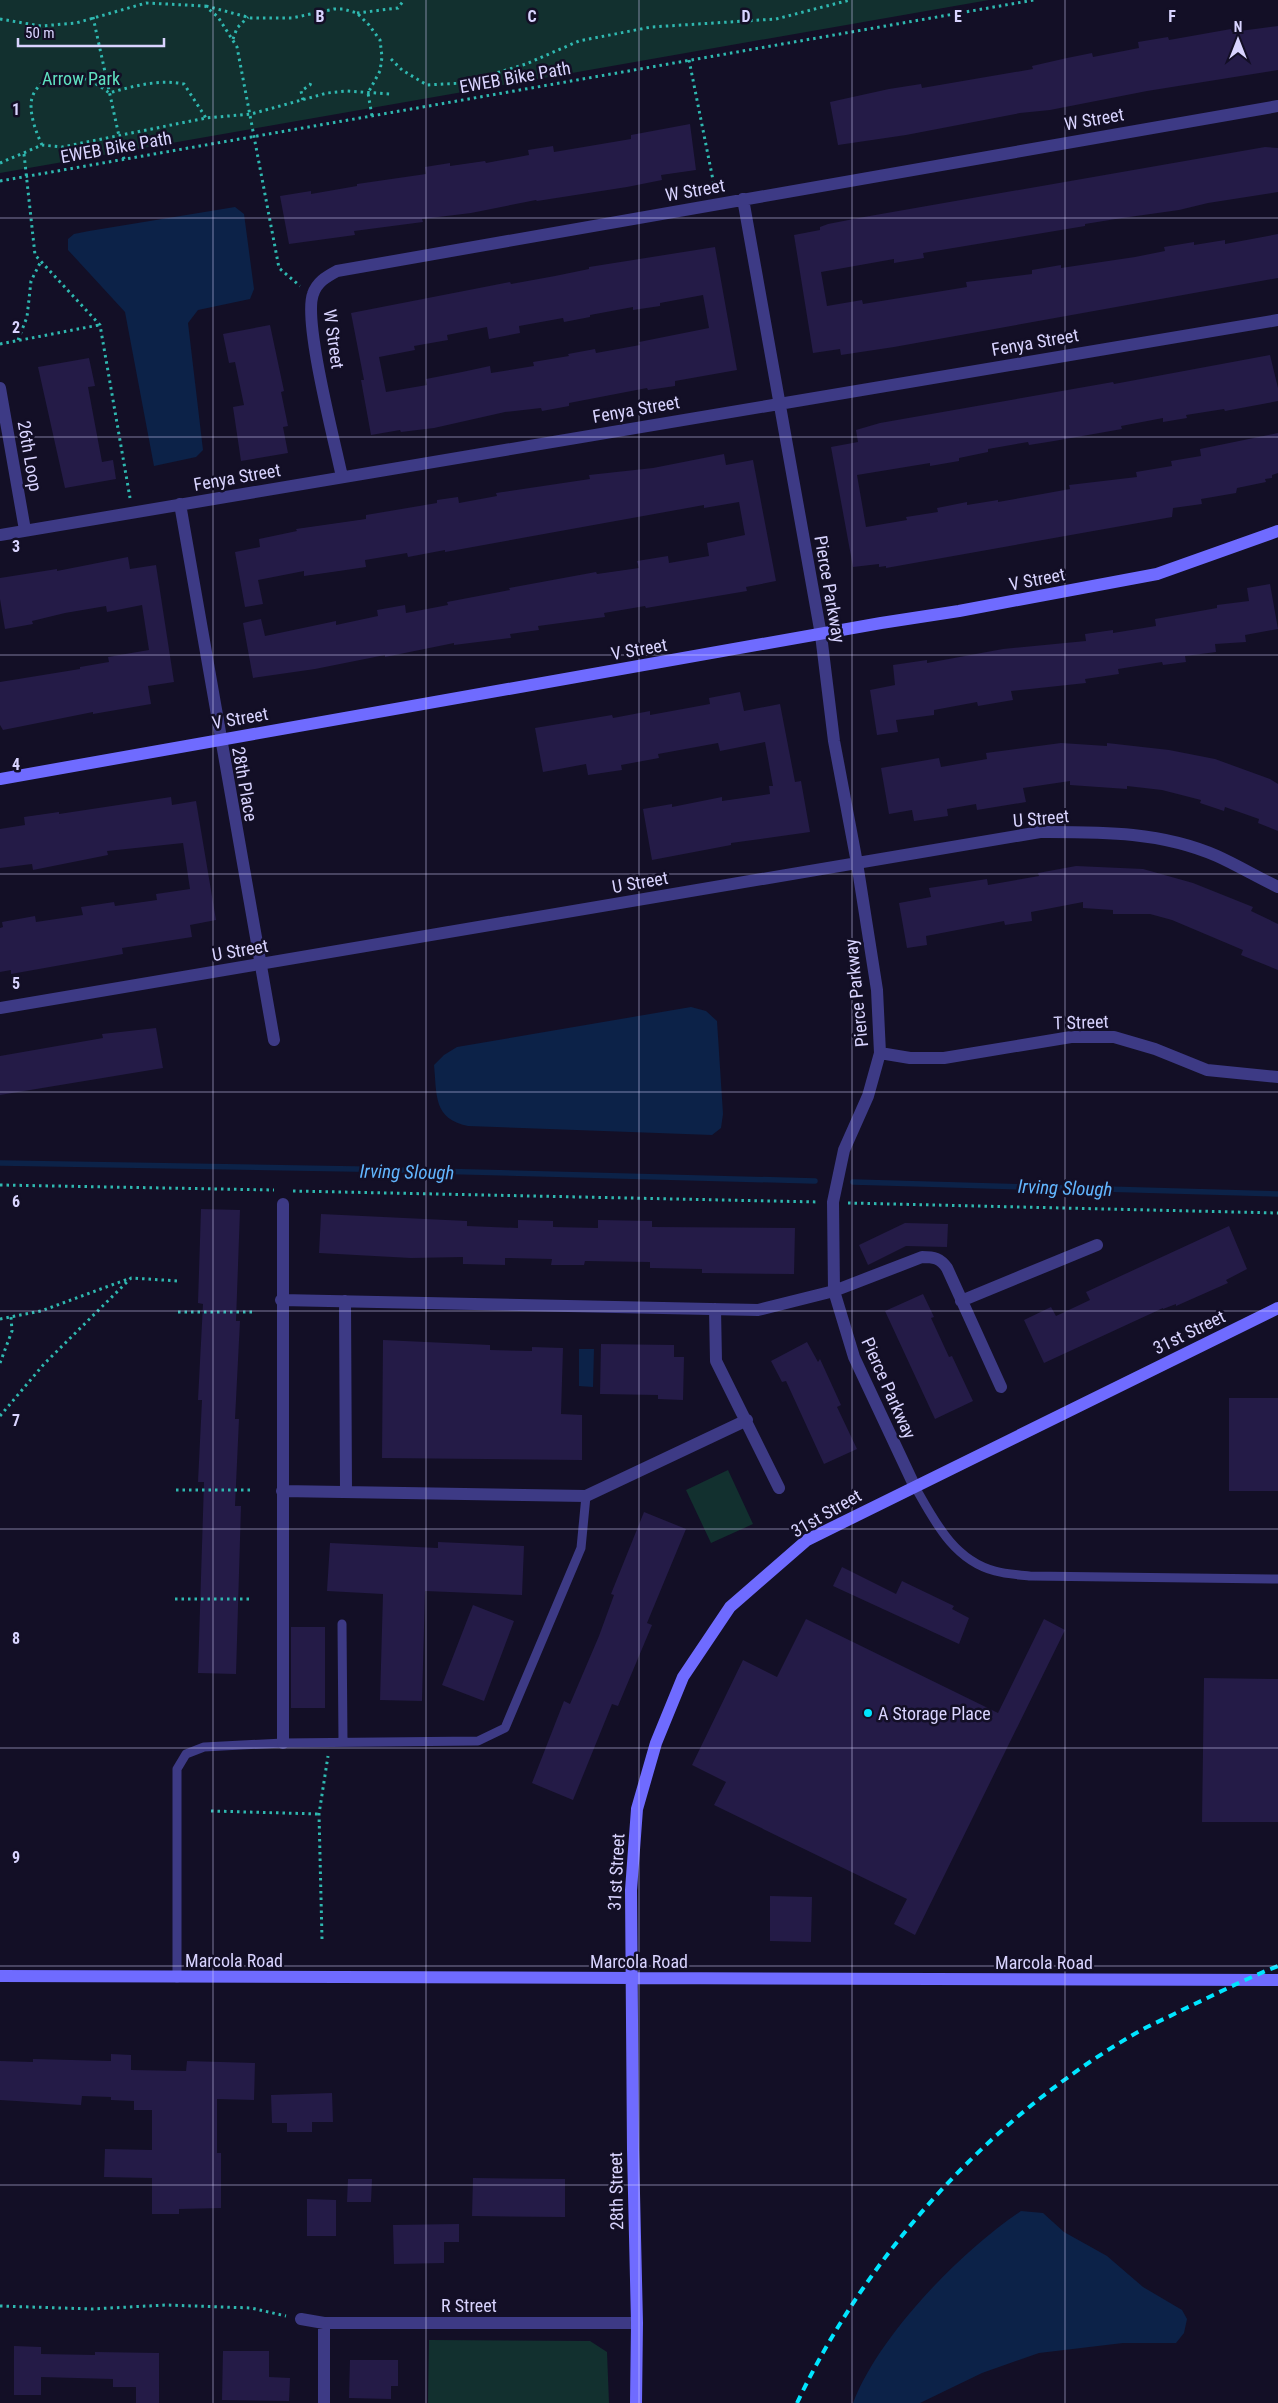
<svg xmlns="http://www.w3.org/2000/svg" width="1278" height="2403" viewBox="0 0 1278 2403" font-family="'Roboto Condensed',sans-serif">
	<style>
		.green { fill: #12302f }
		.water { fill: #0c2248 }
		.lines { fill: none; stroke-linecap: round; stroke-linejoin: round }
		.stream { stroke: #0c2248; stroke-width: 5.5 }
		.building { fill: #241b47; fill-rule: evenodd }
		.path { stroke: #2fb8b0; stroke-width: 3; stroke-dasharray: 2.5 4; stroke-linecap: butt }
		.lane { stroke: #3d3a85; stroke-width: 9 }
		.street { stroke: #3d3a85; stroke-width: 12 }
		.secondary { stroke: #6f6bff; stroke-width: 12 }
		.rail { stroke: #00e5ff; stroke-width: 4; stroke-dasharray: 8 6; stroke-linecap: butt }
		.grid { fill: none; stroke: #d9d4ff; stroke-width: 1; stroke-opacity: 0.55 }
		.poi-dot { fill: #00e5ff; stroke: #130f26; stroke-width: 2 }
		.labels { text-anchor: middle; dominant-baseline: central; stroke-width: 5; stroke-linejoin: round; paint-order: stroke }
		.street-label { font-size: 18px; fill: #d9d4ff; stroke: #130f26 }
		.park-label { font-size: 18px; fill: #5fe0c0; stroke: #130f26 }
		.poi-label { font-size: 18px; fill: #d9d4ff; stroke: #130f26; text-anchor: start }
		.water-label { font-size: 19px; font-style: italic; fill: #62b6ff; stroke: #130f26 }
		.grid-label { font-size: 16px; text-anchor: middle; font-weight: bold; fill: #d9d4ff; stroke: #130f26; stroke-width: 5; stroke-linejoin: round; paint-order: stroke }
	</style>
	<rect width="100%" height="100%" fill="#130f26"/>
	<path class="green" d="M0,0H989L0,173Z
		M728,1470L753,1524L711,1543L686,1490Z
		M429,2340L590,2341L607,2352L609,2403H428Z"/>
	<path class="water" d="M235,207L244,214L254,289L250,299L198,310L188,323L203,450L196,457L154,466L125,312L68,250V239L74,234L89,231Z
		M691,1007L706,1011L717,1021L723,1114L721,1128L712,1135L468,1126C433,1119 437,1095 434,1065L444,1055L457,1047Z
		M579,1349H594L593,1387L579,1386Z
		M1021,2211L1043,2213L1064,2232L1107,2256L1143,2287L1182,2310L1187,2319L1184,2333L1176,2343H1123L1039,2353L982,2373L920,2403H853C879,2335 961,2251 1021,2211Z"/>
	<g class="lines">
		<path class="stream" d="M0,1163L355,1169L815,1181
			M853,1182L1278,1194"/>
	</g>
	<path class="building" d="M1278,26V70L1147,91L1050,110L1020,113L906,135L838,145L830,102L889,89L921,84L922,88L1033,69L1032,66L1067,58L1092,53L1093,57L1139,48L1138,42L1168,37L1169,40L1231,29L1232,32Z
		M690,124L696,170L661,175L662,180L627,187L537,201L536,200L471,213L422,219L423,222L354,231L355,235L289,244L280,196L311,191V194L357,186V184L426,174L425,167L450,163V166L485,161L486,163L529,155L528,150L553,146L554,152L631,139V135Z
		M1265,147L1278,148V192L1208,203L1179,210L1122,218L1085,224V226L923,253L924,258L894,263V259L821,272L827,306L862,300L863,304L967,287L966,282L1032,274V270L1061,265V268L1135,257L1165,251L1164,247L1194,242V245L1225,240V244L1278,234V278L894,347L841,355L840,349L813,353L794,235L820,230V227L828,224L864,217Z
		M715,247L737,370L675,381V386L648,390L647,388L569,403V406L542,411L541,408L505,412L434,428L401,432L400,430L371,435L361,380H364L351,313L510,282L511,284L555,276L589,269V267ZM703,295L709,328L639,342L640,345L596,353L595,349L568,354L569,356L533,362L534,366L491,373L490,366L462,372L426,379L427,385L386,392L379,357L415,350L414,346L448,340L447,335L487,327L489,339L520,333L519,326L563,318L564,322L590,317V315L633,307V310L660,306V303Z
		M270,325L284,391L281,392L288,426L283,427L288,453L241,461L233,407L244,405L235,362L229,363L223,334Z
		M1270,355L1278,388V401L1225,411L1224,409L1186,415L1187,418L1163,422V418L1121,426L1122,429L1054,441L1029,445L1028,442L988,449V452L959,458V461L930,466V463L857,475L866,527L907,520L906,517L938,512L937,508L967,502V505L998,500V502L1070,489L1069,485L1137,477L1136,472L1172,466L1171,461L1201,456L1200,449L1278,433V473L1272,475V478L1265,479L1266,482L1237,488L1236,493L1201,499L1202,504L1173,508L1172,517L886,568V566L879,567V564L853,567L831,447L858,442L856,430L880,423L1113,382L1114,384Z
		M89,358L95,386L88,387L102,462L113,460L116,479L65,488L38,367Z
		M724,454L726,465L753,460L776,581L746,587L747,591L646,608L645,606L604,613L605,617L538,626L539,630L510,634L511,638L454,645V643L385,657V655L315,669L253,678L243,623L261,619L265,636L336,621V625L378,616L377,610L405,605L406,613L448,605L447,602L510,590L509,588L596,572L597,574L639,568L637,561L668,556L669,563L709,556L707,543L745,535L739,502L704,508V505L445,552V550L408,557L407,553L365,560L366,567L339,571L304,576V571L258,580L263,604L245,607L235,552L260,547L259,539L297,531L296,529L366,519V515L437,503V500L458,497L459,503L497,496L496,493L590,479L589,475L653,468Z
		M128,557L130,569L156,565L174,682L148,686L151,704L93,714V712L3,730L0,725V682L80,669V667L109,662L108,657L149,650L142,605L107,612L106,606L65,613L32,621L33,624L5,629L0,599V578L57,569V571Z
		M1270,584L1278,629L1245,635L1246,642L1215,644L1216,652L1185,656L1186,662L1163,665L1162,662L1118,669L1119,674L1085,679L1086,683L1011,691L1013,700L978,706L977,702L934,710V715L896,720L898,732L877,735L870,690L895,685L893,665L927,660V663L1003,649L1086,641L1085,634L1113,630V633L1156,626L1155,619L1217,608V605L1249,601L1247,588Z
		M740,692L744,711L780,704L795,782L801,781L810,832L731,843V845L652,860L643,809L672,804V807L722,797V801L770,794L769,786H773L765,742L720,751L718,743L658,754L659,758L621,765L622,770L588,775L586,764L543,772L535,728L612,715L613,718L650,711V715L710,704L709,698Z
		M1061,743L1107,746V743L1169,750L1215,759L1270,779L1278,784V831L1258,823L1259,819L1225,807L1224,811L1200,803L1201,800L1162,790L1127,786V789L1070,785V781L1023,788L1026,802L977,810L976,804L947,809L948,816L914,821L912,810L889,814L881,768L939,758L941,767L987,759L986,753Z
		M171,797L172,805L196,801L216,920L190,925L192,937L122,948L123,954L11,974V970L0,972V928L3,927L2,922L35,916L36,922L83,915L81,907L114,902L115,906L157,900L156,894L190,889L183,843L107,851L108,855L33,870L32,864L0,868V829L25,825L24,817L59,812V814Z
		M1076,866L1143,869L1193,883L1253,907L1251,911L1278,924V970L1241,955L1243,950L1172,920L1150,914H1113V910L1083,908V902L1031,912L1032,921L1005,925L1004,921L926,936L927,945L907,948L899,903L931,897L929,888L987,879L988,885L1039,876L1038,873Z
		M156,1028L163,1068L0,1095V1056L103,1038L102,1034Z
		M201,1209L240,1210L236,1321H240L235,1419H239L235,1506H241L236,1674L198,1673L204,1482H198L202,1400H198L203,1304L198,1303Z
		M321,1214L467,1221V1226L518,1228V1220L553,1221V1227L598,1228V1220L652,1221V1227L795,1228L794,1274L702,1273V1269L650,1268V1262L585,1261L584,1265H551L552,1259L505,1258V1265L463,1264V1257L411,1258L319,1253Z
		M905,1223L948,1224L947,1247L906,1246L868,1265L859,1245Z
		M1229,1226L1247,1269L1226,1280L1228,1283L1176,1306V1304L1163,1309V1308L1044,1363L1024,1320L1051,1307L1056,1316L1090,1300L1086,1292Z
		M923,1294L934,1317L931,1318L949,1357L952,1356L973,1401L935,1419L885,1311Z
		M383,1340L490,1345V1350L532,1351V1347L563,1348L561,1414L582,1415V1460L382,1458Z
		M807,1342L818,1362L820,1359L841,1405L837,1407L857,1449L824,1464L786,1381L782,1382L771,1361Z
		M601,1344L674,1345V1357H684L683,1400L658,1399V1395L600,1394Z
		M1229,1398H1278V1491H1229Z
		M644,1512L686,1529L647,1623L652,1625L618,1706L612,1704L573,1800L532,1783L564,1701L570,1704L599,1636L614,1595L611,1594Z
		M438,1542L524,1546L522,1595L425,1591L422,1701L380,1700L383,1594L327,1591L330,1543L438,1548Z
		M842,1567L896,1594L902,1581L954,1606L952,1609L969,1618L959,1644L833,1586Z
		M473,1605L514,1621L484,1701L442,1685Z
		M806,1619L998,1713L1044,1619L1065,1630L915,1935L894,1924L907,1899L714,1805L726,1782L692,1765L743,1660L777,1677Z
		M291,1627H325V1708H291Z
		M1204,1678L1278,1679V1822H1202Z
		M770,1896L812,1897L811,1942L770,1941Z
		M111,2054L131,2055V2070L186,2071L187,2061L255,2063L254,2100L217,2099V2153H221V2208L179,2209V2214H152V2178L104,2177L105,2149L152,2150V2110H134V2101L111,2100V2097L82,2096L81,2105L0,2100V2061L33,2062V2059L111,2061Z
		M332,2093L333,2122H312V2132H287V2123H272L271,2095Z
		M473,2178L565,2179V2217L472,2216Z
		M348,2179H372L371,2202H347Z
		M307,2199L336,2200V2236H307Z
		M459,2224V2242H444V2263L394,2264L393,2225Z
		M14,2346L41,2347V2354L95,2355V2352L159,2353V2403H136V2387H113V2379L41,2377V2395H14Z
		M223,2351H269V2377L290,2378L289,2401L222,2400Z
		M350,2360H398V2386H391V2399L349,2398Z"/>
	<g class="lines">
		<path class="path" d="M206,6L251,18H292L334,9H343L357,13L369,25L380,40L382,57L380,71L368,93L372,116
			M357,13L398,8L404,0
			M93,17L124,159
			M0,19L41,26L76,23L146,3L205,6L218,17L237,47L279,268L300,286
			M233,39L237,28L248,17
			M391,59L402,70L427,85L463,83L526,64L579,41L651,27L776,19L850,0
			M689,60L715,190
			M303,100L301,91L310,85L312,80
			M42,145C36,132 26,107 34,93C50,64 90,76 109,93C134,86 158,79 184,84L206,118
			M24,154L35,255L100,325L130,498
			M0,163L42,145L62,147L206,118L251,114L327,93L347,91L390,94
			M0,181L1034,0
			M18,340L27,317L31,281L41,261
			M0,344L99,325
			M0,1185L274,1190
			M293,1191L819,1202
			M848,1203L1278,1213
			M178,1312H252
			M0,1319L41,1311L128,1279
			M0,1363L12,1331L11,1317
			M0,1416L44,1364L131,1278L178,1281
			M176,1490H252
			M175,1599H251
			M211,1811L319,1814
			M322,1939L319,1814L328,1756
			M0,2306L92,2309L166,2305L251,2308L286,2316"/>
		<path class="lane" d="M914,1485C934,1520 953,1560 995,1571C1006,1574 1019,1575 1030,1576L1278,1579
			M342,1624L343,1742
			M177,1978V1769L186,1754L204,1747L283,1743L478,1741L505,1728L581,1548L586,1496"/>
		<path class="street" d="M743,199L821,635L834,741L857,863L877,990L880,1053L868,1096L844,1150L833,1202L834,1291L854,1357L914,1485
			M0,388L25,530
			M342,477C335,443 303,321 313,294C317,282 326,277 337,271L1278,106
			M180,504L274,1040
			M0,535L1278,320
			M0,1008L1040,832C1100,832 1160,831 1217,856C1237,865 1257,877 1278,887
			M880,1053L910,1058H944L1071,1037H1114L1155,1049L1207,1070L1278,1077
			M283,1204V1743
			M281,1300L758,1310L834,1291L922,1257C934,1257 940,1258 947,1268L1001,1387
			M345,1301L346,1492
			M961,1301L1097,1245
			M715,1309L716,1361L779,1488
			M282,1491L586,1496L747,1420
			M301,2319L324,2323H637
			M324,2323V2403"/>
		<path class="secondary" d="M0,779L881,623L959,611L1157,574L1278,531
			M0,1976L1278,1980
			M636,2403L637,2323L633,2150L631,1890L637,1809L656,1743L683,1677L730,1607L807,1540L1278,1308"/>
		<path class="rail" d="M797,2403C868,2253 988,2120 1131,2036C1147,2026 1165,2019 1182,2010C1214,1995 1245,1979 1278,1966"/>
	</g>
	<path class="grid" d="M213,0V2403M426,0V2403M639,0V2403M852,0V2403M1065,0V2403M0,218H1278M0,437H1278M0,655H1278M0,874H1278M0,1092H1278M0,1311H1278M0,1529H1278M0,1748H1278M0,1966H1278M0,2185H1278"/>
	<circle class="poi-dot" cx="868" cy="1713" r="5"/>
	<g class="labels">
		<g class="street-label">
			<text transform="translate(515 77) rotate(-10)">EWEB Bike Path</text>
			<text transform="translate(1094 119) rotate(-10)">W Street</text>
			<text transform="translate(116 147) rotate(-10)">EWEB Bike Path</text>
			<text transform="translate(695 190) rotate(-10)">W Street</text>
			<text transform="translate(334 339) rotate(82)">W Street</text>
			<text transform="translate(1035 342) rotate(-10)">Fenya Street</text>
			<text transform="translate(636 409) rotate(-10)">Fenya Street</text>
			<text transform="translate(30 456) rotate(80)">26th Loop</text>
			<text transform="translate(237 477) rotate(-10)">Fenya Street</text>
			<text transform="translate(1037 579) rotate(-11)">V Street</text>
			<text transform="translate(830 589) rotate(80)">Pierce Parkway</text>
			<text transform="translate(639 649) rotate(-10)">V Street</text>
			<text transform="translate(240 718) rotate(-10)">V Street</text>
			<text transform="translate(245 784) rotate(80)">28th Place</text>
			<text transform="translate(1041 818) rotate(-5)">U Street</text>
			<text transform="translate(640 882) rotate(-10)">U Street</text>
			<text transform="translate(240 950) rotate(-10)">U Street</text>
			<text transform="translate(856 993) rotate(-96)">Pierce Parkway</text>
			<text transform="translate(1081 1022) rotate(-2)">T Street</text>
			<text transform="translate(1189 1332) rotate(-26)">31st Street</text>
			<text transform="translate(889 1388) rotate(66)">Pierce Parkway</text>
			<text transform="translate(826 1513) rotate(-30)">31st Street</text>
			<text transform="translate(616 1872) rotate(-87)">31st Street</text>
			<text x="234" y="1960">Marcola Road</text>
			<text x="639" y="1961">Marcola Road</text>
			<text x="1044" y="1962">Marcola Road</text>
			<text transform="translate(616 2191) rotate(-91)">28th Street</text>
			<text x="469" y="2305">R Street</text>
		</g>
		<g class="park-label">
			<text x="81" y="78">Arrow Park</text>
		</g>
		<g class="poi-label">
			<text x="878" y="1713">A Storage Place</text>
		</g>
		<g class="water-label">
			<text transform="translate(407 1172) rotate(1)">Irving Slough</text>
			<text transform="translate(1065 1188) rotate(2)">Irving Slough</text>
		</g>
	</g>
	<g class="grid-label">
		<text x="320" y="22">B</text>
		<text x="532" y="22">C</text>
		<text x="746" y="22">D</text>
		<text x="958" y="22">E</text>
		<text x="1172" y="22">F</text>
		<text x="16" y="115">1</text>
		<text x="16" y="333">2</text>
		<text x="16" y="552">3</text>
		<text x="16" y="770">4</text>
		<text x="16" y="989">5</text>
		<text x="16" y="1207">6</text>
		<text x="16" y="1426">7</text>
		<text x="16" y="1644">8</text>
		<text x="16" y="1863">9</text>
	</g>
	<g transform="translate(1238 40)" stroke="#130f26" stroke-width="4" paint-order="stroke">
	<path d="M0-4L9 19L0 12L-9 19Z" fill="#d9d4ff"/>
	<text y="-8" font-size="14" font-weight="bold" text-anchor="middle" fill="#d9d4ff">N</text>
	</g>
	<path d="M18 38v8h146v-8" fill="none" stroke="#d9d4ff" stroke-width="2.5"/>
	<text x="25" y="38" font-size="15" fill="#d9d4ff" stroke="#130f26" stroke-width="4" paint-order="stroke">50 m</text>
</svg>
